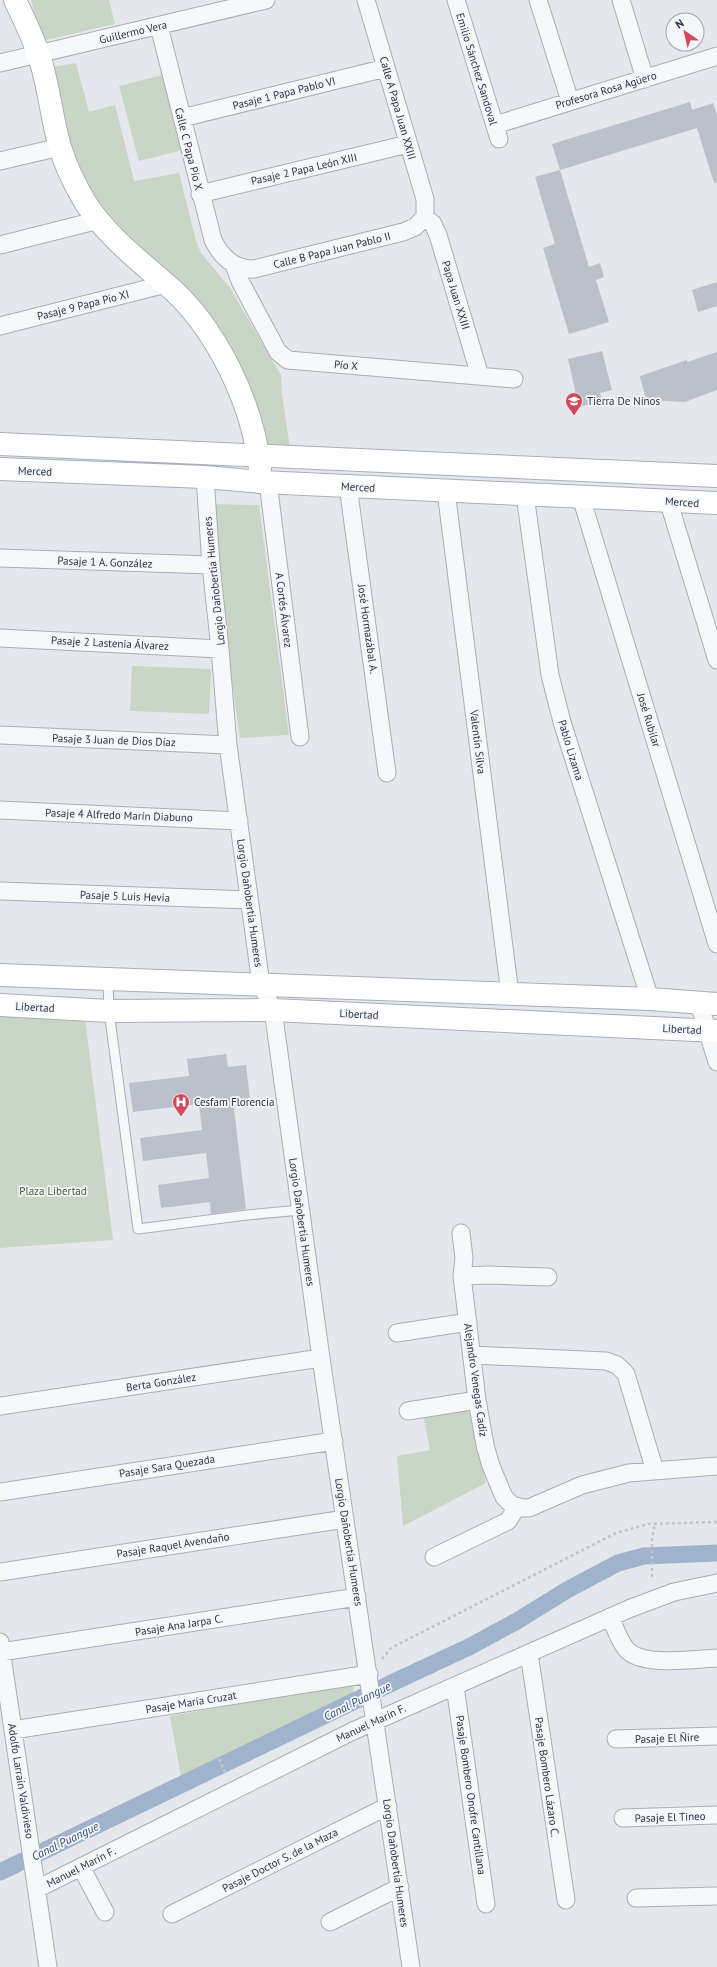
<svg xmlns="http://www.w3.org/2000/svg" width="717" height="1967" viewBox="0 0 717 1967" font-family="'PT Sans',sans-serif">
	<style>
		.green { fill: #c9d6c5 }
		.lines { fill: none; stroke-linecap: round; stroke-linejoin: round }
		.canal { stroke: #9fb4cc; stroke-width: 17 }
		.building { fill: #bbc0ca }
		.lane-casing { stroke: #a9aeb7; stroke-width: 11 }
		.street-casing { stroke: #a9aeb7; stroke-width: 19 }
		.secondary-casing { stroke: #a9aeb7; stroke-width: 24 }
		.path { stroke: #c2c5cb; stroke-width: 2.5; stroke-dasharray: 3 3; stroke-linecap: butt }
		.lane { stroke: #f7f8fa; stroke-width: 9 }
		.street { stroke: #f7f8fa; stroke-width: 17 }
		.secondary { stroke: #fff; stroke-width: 22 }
		.labels { text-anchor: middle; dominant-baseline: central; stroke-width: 3.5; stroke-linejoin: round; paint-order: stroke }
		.street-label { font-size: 11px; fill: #2b3445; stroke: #f4f6f9 }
		.poi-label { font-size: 11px; fill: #2b3445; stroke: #f4f6f9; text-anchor: start }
		.park-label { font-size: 11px; fill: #3f6138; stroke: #f4f6f9 }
		.water-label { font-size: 12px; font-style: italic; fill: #34527a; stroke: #f4f6f9 }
	</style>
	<rect width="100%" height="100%" fill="#e4e7ec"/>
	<path class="green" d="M31,0H109L115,24L42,41Z
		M76,63L89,112L115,105L134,181L179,173L196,241L201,253L230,288L281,375L282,394L290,448L267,447L248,395L111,227L77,178L48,75L54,67Z
		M166,74L186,149L139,161L119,86Z
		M207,504L259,505L289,735L240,738Z
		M132,666L211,669L209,714L130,711Z
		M0,1014L85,1018L113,1240L0,1248Z
		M468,1408L486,1483L403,1526L397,1456L430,1450L423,1413Z
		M353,1684L354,1696L181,1777L170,1716Z"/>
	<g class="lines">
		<path class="canal" d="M0,1872L396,1681L469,1647L517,1621L567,1590L618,1563L644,1556L717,1553"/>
	</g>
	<path class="building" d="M690,102L692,110L713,103L717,115V183H714L697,128L560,170L552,144Z
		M560,170L589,267L600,263L604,277L596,280L609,322L569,334L543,248L555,244L535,177Z
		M717,282V306L698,312L692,290Z
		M602,351L612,390L600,393L602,401L579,407L568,359Z
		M717,352V390L685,402L646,400L640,376L687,360V362Z
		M226,1054L228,1067L246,1065L250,1099L233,1101L246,1209L211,1214L210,1202L161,1208L158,1185L209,1178L206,1153L143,1161L140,1138L202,1130L199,1104L133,1112L129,1083L189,1076L187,1059Z"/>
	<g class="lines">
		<g class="lane-casing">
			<path id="lane" d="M108,980L109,1011L138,1229L247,1215L301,1210"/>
		</g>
		<g class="street-casing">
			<path id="street" d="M456,0L499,139
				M538,0L570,101
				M621,0L645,79
				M159,26L213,240C222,258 234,269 254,269L403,232L415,227L425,217V199L366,0
				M0,63L266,0
				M182,118L386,68
				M495,125L717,56
				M0,161L60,147
				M200,194L408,144
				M425,217L433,224L438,235L480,376
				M0,245L99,220
				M234,265L240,281L278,352L288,360L514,379
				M0,326L166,284
				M205,477L211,565L220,649L228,745L261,984L273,1010L321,1358L411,1967
				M268,482L300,737
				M348,486L387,773
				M446,491L510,994
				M525,495L550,675L562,722L650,999
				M581,497L717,944
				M668,500L717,660
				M0,558L211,565
				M0,638L220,649
				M0,735L228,745
				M0,810L239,821
				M0,891L249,900
				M699,1003L717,1062
				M461,1233L464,1258L462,1276L477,1400L485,1445L491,1466L504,1497L512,1505L523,1508H529L582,1485L629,1473L717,1466
				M462,1276L488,1275L548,1277
				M397,1333L468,1322
				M472,1355L606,1361L617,1365L626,1374L655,1471
				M0,1406L321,1358
				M408,1411L477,1400
				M0,1492L334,1441
				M434,1557L508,1521L517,1507
				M0,1572L345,1519
				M610,1617C615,1627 619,1641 627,1650C643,1667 694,1659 717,1658
				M0,1642L48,1967
				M1,1652L357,1597
				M529,1653L566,1900
				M455,1686L486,1904
				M13,1730L369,1674
				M616,1739L717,1736
				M623,1818L717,1815
				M81,1867L105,1912
				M37,1889L353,1731L631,1608L674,1592L717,1583
				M636,1898L717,1896
				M172,1914L388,1806
				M330,1922L400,1887"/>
		</g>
		<g class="secondary-casing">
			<path id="secondary" d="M15,0C23,17 32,35 38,53C49,83 51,117 60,147C66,167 75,185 85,202C105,234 138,260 166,284C216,326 253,404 260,469
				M0,444L717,476
				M0,469L205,477L261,482L717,503
				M0,975L650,999L717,1004
				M0,1005L109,1011L273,1010L717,1031"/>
		</g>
		<path class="path" d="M652,1577V1539L655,1524
			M382,1659L391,1648L616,1533L648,1524L717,1522
			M219,1759L226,1775"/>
		<use href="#lane" class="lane"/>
		<use href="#street" class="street"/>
		<use href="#secondary" class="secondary"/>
	</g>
	<defs>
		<g id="school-pin" transform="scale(0.9)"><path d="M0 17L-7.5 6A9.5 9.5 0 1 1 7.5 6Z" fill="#d1495b" stroke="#f4f6f9"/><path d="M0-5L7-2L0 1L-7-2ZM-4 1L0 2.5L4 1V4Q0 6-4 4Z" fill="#fff"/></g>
		<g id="hospital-pin" transform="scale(0.9)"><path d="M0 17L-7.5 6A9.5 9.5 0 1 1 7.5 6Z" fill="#d1495b" stroke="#f4f6f9"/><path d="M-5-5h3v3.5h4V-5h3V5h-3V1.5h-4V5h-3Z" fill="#fff"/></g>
	</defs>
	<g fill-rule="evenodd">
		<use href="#school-pin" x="574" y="401"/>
		<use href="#hospital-pin" x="181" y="1102"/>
	</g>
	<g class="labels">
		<g class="street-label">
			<text transform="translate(133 32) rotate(-13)">Guillermo Vera</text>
			<text transform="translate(477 69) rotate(73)">Emilio Sánchez Sandoval</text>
			<text transform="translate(606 90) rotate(-17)">Profesora Rosa Agüero</text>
			<text transform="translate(284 93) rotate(-14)">Pasaje 1 Papa Pablo VI</text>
			<text transform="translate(398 108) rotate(74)">Calle A Papa Juan XXIII</text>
			<text transform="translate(189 149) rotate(76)">Calle C Papa Pío X</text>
			<text transform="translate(304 169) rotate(-13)">Pasaje 2 Papa León XIII</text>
			<text transform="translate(332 250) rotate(-14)">Calle B Papa Juan Pablo II</text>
			<text transform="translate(456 295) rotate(73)">Papa Juan XXIII</text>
			<text transform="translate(83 305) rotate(-14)">Pasaje 9 Papa Pío XI</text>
			<text transform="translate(346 365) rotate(5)">Pío X</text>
			<text transform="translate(35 471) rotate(2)">Merced</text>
			<text transform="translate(358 487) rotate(3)">Merced</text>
			<text transform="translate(682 502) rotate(4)">Merced</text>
			<text transform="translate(105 562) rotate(2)">Pasaje 1 A. González</text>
			<text transform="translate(214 581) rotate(-96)">Lorgio Dañobertia Humeres</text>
			<text transform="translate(284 610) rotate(83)">A Cortés Álvarez</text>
			<text transform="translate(368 629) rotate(82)">José Hormazábal A.</text>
			<text transform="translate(110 643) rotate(3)">Pasaje 2 Lastenia Álvarez</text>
			<text transform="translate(649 720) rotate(73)">José Rubilar</text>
			<text transform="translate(114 740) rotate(2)">Pasaje 3 Juan de Dios Díaz</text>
			<text transform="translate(478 742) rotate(83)">Valentín Silva</text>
			<text transform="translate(571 750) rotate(73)">Pablo Lizama</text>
			<text transform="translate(119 815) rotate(2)">Pasaje 4 Alfredo Marín Diabuno</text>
			<text transform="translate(125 896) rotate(2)">Pasaje 5 Luis Hevia</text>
			<text transform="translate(250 903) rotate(82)">Lorgio Dañobertia Humeres</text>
			<text transform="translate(35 1007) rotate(3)">Libertad</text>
			<text transform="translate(359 1014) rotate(3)">Libertad</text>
			<text transform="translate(682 1029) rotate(3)">Libertad</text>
			<text transform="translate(302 1222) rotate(82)">Lorgio Dañobertia Humeres</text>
			<text transform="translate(476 1380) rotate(82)">Alejandro Venegas Cadíz</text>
			<text transform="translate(161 1382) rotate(-9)">Berta González</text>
			<text transform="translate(167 1466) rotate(-9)">Pasaje Sara Quezada</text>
			<text transform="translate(349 1542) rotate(81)">Lorgio Dañobertia Humeres</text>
			<text transform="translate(173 1545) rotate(-9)">Pasaje Raquel Avendaño</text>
			<text transform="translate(179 1625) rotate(-9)">Pasaje Ana Jarpa C.</text>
			<text transform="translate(191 1702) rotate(-9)">Pasaje María Cruzat</text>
			<text transform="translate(371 1723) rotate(-25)">Manuel Marín F.</text>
			<text transform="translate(667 1738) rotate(-2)">Pasaje El Ñire</text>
			<text transform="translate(547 1777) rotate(82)">Pasaje Bombero Lázaro C.</text>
			<text transform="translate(21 1781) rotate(81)">Adolfo Larraín Valdivieso</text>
			<text transform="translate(471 1795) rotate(82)">Pasaje Bombero Onofre Cantillana</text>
			<text transform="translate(670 1817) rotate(-2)">Pasaje El Tineo</text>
			<text transform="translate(280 1860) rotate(-27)">Pasaje Doctor S. de la Maza</text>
			<text transform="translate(396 1863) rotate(82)">Lorgio Dañobertia Humeres</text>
			<text transform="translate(81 1867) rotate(-27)">Manuel Marín F.</text>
		</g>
		<g class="poi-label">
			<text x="587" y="401">Tierra De Ninos</text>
			<text x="194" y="1102">Cesfam Florencia</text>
		</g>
		<g class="park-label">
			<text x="53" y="1191">Plaza Libertad</text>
		</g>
		<g class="water-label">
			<text transform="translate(357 1701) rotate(-26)">Canal Puangue</text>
			<text transform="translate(65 1841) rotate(-26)">Canal Puangue</text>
		</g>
	</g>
	<g transform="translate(685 32) rotate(326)"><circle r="19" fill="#f4f6f9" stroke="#a4a8b1"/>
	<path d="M0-3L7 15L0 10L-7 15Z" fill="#d1495b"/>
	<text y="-6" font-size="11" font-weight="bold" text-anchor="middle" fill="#2b3445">N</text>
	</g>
</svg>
